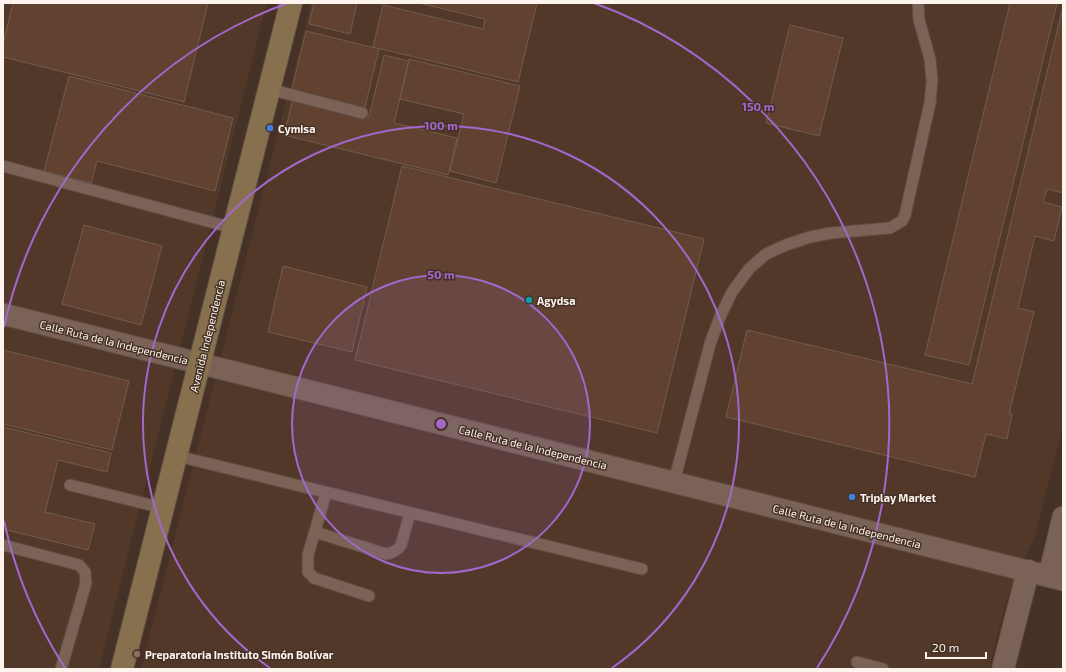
<svg xmlns="http://www.w3.org/2000/svg" width="1066" height="672" viewBox="0 0 1066 672" font-family="'Exo 2',sans-serif">
	<style>
		.built { fill: #523829 }
		.building { fill: #614230; stroke: #725b4e }
		.lines { fill: none; stroke-linecap: round; stroke-linejoin: round }
		.service-casing { stroke: #5e4d43; stroke-width: 13 }
		.minor-casing { stroke: #5e4d43; stroke-width: 23 }
		.tertiary-casing { stroke: #5e4d43; stroke-width: 24 }
		.secondary-casing { stroke: #5e4d43; stroke-width: 24 }
		.service { stroke: #7a6356; stroke-width: 11 }
		.minor { stroke: #7a6356; stroke-width: 21 }
		.tertiary { stroke: #7a6356; stroke-width: 22 }
		.secondary { stroke: #86704e; stroke-width: 22 }
		.ring { fill: none; stroke: #a268cd; stroke-width: 2 }
		.shop-dot { fill: #3f7fe0; stroke: #453125; stroke-width: 1.5 }
		.culture-dot { fill: #0f9aa8; stroke: #453125; stroke-width: 1.5 }
		.education-dot { fill: #8d6e63; stroke: #453125; stroke-width: 1.5 }
		.labels { text-anchor: middle; dominant-baseline: central; stroke-width: 3; stroke-linejoin: round; paint-order: stroke }
		.poi-label { font-size: 11px; font-weight: bold; fill: #fef3ed; stroke: #453125; text-anchor: start }
		.street-label { font-size: 11px; fill: #fef3ed; stroke: #453125 }
		.centre { fill: #a268cd; stroke: #453125; stroke-width: 2 }
		.ring-label { font-size: 12px; text-anchor: middle; font-weight: bold; fill: #a268cd; stroke: #453125; stroke-width: 3; stroke-linejoin: round; paint-order: stroke }
	</style>
	<rect width="100%" height="100%" fill="#453125"/>
	<path class="built" d="M3,3H267L99,669H3Z
		M311,3H1063V427L1035,535L1006,601L989,669H141Z"/>
	<path class="building" d="M13,3H208L184,102L3,57V44Z
		M314,3H357L350,34L309,24Z
		M419,3H537L518,82L373,47L383,5L483,29L485,19Z
		M1010,3H1057L969,365L925,355Z
		M1063,6V193L1047,189L1043,202L1062,207L1054,241L1035,236L1018,308L1034,312L1009,414H1012L1007,439L986,434L975,477L726,417L747,330L972,384Z
		M790,25L843,38L819,136L766,123Z
		M306,31L379,49L364,111L291,93Z
		M384,55L409,61L394,123L457,138L448,175L284,135L293,99L369,117Z
		M409,59L520,86L496,183L450,171L464,114L400,99Z
		M69,76L233,118L215,191L97,161L91,183L44,171Z
		M402,166L704,239L657,433L355,360Z
		M84,225L162,246L141,325L62,304Z
		M283,266L367,287L352,352L268,332Z
		M3,350L129,381L112,450L3,424Z
		M3,427L111,453L107,472L58,460L45,512L95,524L88,550L3,529Z"/>
	<g class="lines">
		<g class="service-casing">
			<path id="service" d="M269,89L362,113
				M3,166L233,228
				M177,456L642,569
				M674,482L710,344L720,317L732,292L749,269L766,254L786,245L810,237L831,233L890,228L902,221L905,215L930,103L932,81L930,59L919,20L918,3
				M70,485L163,508
				M326,493L308,555V572L314,578L369,596
				M315,532L386,554C393,553 397,551 401,545L410,513
				M3,545L79,565L85,572L86,583L61,669
				M857,662L883,669"/>
		</g>
		<g class="minor-casing">
			<path id="minor" d="M3,314L1063,580
				M1049,576L1063,517"/>
		</g>
		<g class="tertiary-casing">
			<path id="tertiary" d="M1003,669L1028,571"/>
		</g>
		<g class="secondary-casing">
			<path id="secondary" d="M122,669L291,3"/>
		</g>
		<use href="#service" class="service"/>
		<use href="#minor" class="minor"/>
		<use href="#tertiary" class="tertiary"/>
		<use href="#secondary" class="secondary"/>
	</g>
	<circle cx="441" cy="424" r="149" fill="#a268cd" fill-opacity=".12"/>
	<g class="ring">
		<circle cx="441" cy="424" r="149"/>
		<path d="M270 668A298 298 0 1 1 612 668"/>
		<path d="M65 668A448 448 0 0 1 4 521M4 327A448 448 0 0 1 288 3M594 3A448 448 0 0 1 817 668"/>
	</g>
	<g class="shop-dot">
		<circle cx="270" cy="128" r="4"/>
		<circle cx="852" cy="497" r="4"/>
	</g>
	<circle class="culture-dot" cx="529" cy="300" r="4"/>
	<circle class="education-dot" cx="137" cy="654" r="4"/>
	<g class="labels">
		<g class="poi-label">
			<text x="278" y="128">Cymisa</text>
			<text x="537" y="300">Agydsa</text>
			<text x="860" y="497">Triplay Market</text>
			<text x="145" y="654">Preparatoria Instituto Simón Bolívar</text>
		</g>
		<g class="street-label">
			<text transform="translate(207 336) rotate(-76)">Avenida Independencia</text>
			<text transform="translate(114 342) rotate(14)">Calle Ruta de la Independencia</text>
			<text transform="translate(533 447) rotate(14)">Calle Ruta de la Independencia</text>
			<text transform="translate(847 526) rotate(14)">Calle Ruta de la Independencia</text>
		</g>
	</g>
	<circle cx="441" cy="424" r="6" class="centre"/>
	<g class="ring-label">
		<text x="758" y="111">150 m</text>
		<text x="441" y="130">100 m</text>
		<text x="441" y="279">50 m</text>
	</g>
	<rect width="1066" height="672" fill="none" stroke="#fef3ed" stroke-width="8"/>
	<path d="M926 652v6h60v-6" fill="none" stroke="#fef3ed" stroke-width="2"/>
	<text x="932" y="652" font-size="12" fill="#fef3ed" stroke="#453125" stroke-width="3" paint-order="stroke">20 m</text>
</svg>
